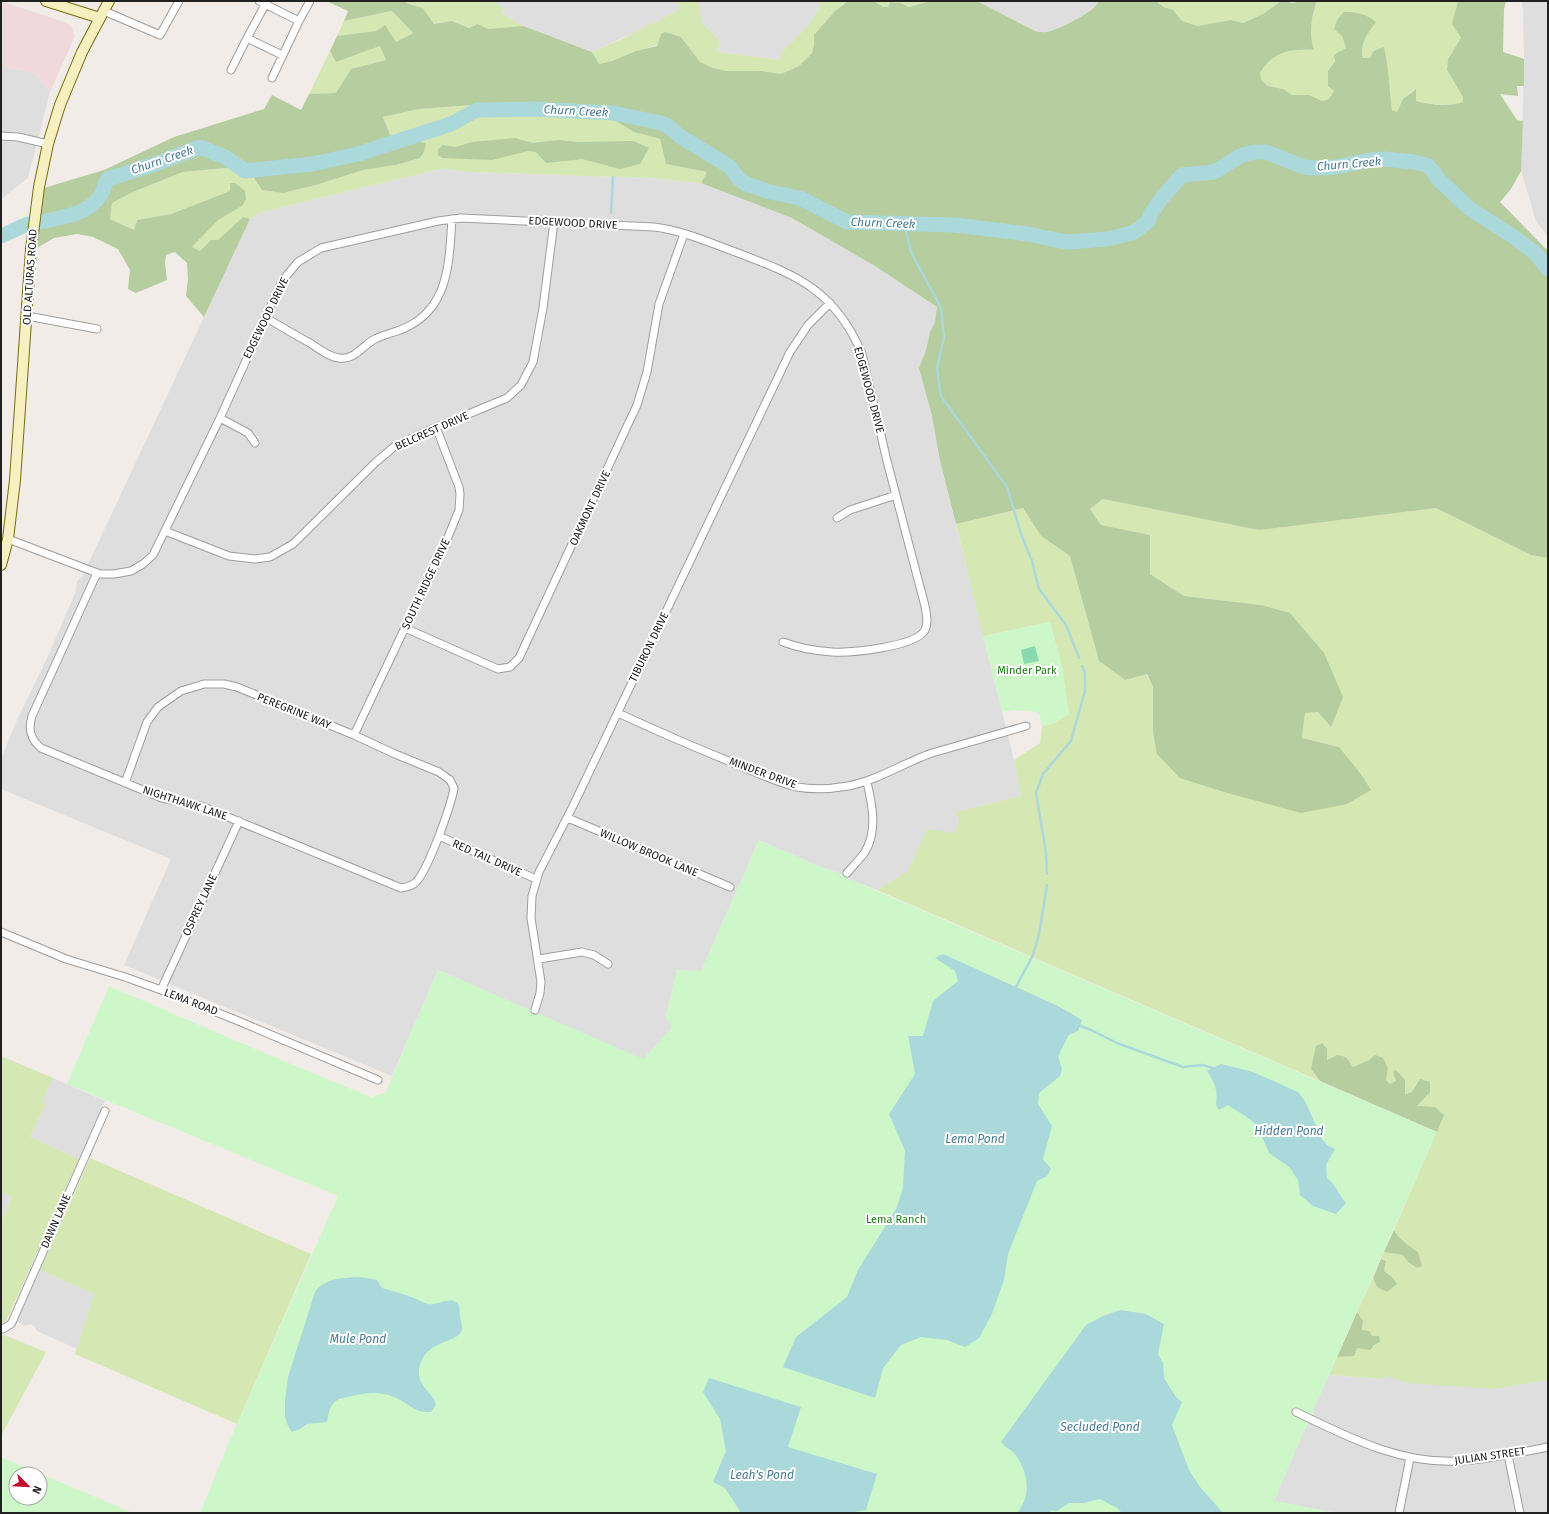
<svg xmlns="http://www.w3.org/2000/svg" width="1549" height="1514" viewBox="0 0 1549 1514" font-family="'Fira Sans',sans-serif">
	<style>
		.residential { fill: #dfdede }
		.commercial { fill: #f0d9dc }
		.grass { fill: #d5e7b2 }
		.forest { fill: #b5cd9f }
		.park { fill: #cdf7c9; fill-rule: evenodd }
		.pitch { fill: #8bdaaf }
		.water { fill: #abd8db }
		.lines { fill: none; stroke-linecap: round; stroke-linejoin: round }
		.stream { stroke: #abd8db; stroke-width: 2.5 }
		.river { stroke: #abd8db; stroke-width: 15 }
		.minor-casing { stroke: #9e9e9e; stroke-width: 9 }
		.secondary-casing { stroke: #746e0c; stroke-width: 12 }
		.minor { stroke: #fff; stroke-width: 7 }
		.secondary { stroke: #f6f0c0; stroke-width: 10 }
		.labels { text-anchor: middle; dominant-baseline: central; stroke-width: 4; stroke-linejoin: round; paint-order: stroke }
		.street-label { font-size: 11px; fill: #212121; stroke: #fff }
		.park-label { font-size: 11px; fill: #1c7b13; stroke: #fff }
		.water-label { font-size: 12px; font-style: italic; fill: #487b95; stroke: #fff }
	</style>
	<rect width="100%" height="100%" fill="#f1ece8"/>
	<path class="residential" d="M493,1H678L676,2L681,8L653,24L592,52L528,29L501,13Z
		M698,1H820L818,9L812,20L807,27L781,53L780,60L717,52L720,41L702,23Z
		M977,1H1099L1098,4L1081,17L1050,32H1043L1035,31Z
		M1522,1H1548V237L1536,221L1521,171L1524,55L1523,14Z
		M2,66L36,74L50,92L28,178L1,199Z
		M440,169L470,172L651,178L701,183L792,218L875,266L937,307L935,322L930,332L926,350L919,368L932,416L940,461L1014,760L1021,796L956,812L959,823L954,833L927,830L908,871L877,890L856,882L832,870L820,867L759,840L701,971L677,970L666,1016L672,1028L643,1060L438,970L392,1076L124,965L171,859L1,789V759L16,722L49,654L76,591L77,581L82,577L250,219L258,213Z
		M53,1078L105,1101L79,1159L30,1137L45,1106L42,1101Z
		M1,1192L12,1197L1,1222Z
		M40,1270L94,1294L77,1349L37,1331L35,1327L30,1324L25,1326L17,1322Z
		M1329,1375L1384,1379L1385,1376L1496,1389L1548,1380V1513H1337L1274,1501L1304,1430L1314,1412L1312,1411Z"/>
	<path class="commercial" d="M1,1L67,23L71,26L75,36L50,92L36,74L2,66L1,69Z"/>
	<path class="grass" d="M406,1H493L504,8L501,13L523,26L488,29L478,24L470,28L452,21L434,24L423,8L406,3Z
		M678,1H698L702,23L720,41L717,52L780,60L781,53L807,27L812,20L818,9L820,1H848L835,11L824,23L812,53L799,66L781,74L762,71H726L713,68L700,62L681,37L665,32L661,34L657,45L636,51L612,61L599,64L592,52L624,38L652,23L653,24L681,8L676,2Z
		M874,1H931L909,7L900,3L890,2L888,7H883Z
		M1151,1H1281L1263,14L1243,23L1231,20L1198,26L1182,21L1173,10L1165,7L1157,2Z
		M1316,1H1458C1455,13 1454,27 1461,38L1448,59L1447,70L1463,97V102C1449,107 1431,104 1416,101L1415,89L1403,99L1397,112L1392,110L1388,86L1387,61L1371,58H1363C1359,43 1368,34 1376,22L1342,36L1346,48L1335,60L1328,71L1334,91L1329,99L1322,101L1309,95H1292L1282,89L1268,86L1261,80L1259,73C1272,51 1289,49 1313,50C1311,40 1310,31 1312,20C1312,14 1316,8 1316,1Z
		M391,11L394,13L413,33L396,42L376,31L337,36L344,21Z
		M380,46L386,60L351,69L336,93L309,94L330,51L336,62Z
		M485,104L594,108L634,132L660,139L666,164L707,172L701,183L651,178L470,172L440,169L258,213L250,219L243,217L218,240H211L200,251L192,247L218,220L242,206L230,191L171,214L137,220L134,230L110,219L112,203L133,192L183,172L246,166L262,190L283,193L316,185L363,170L396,165L420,158L424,152L425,143L391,137L383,117L419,109Z
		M1103,499L1259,530L1436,508L1531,555L1548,558V1380L1496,1389L1408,1383L1385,1376L1384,1379L1329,1375L1337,1357L1353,1356L1357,1347L1372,1336L1362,1331L1363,1321L1357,1312L1373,1278L1377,1287L1392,1277L1384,1271L1386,1261L1381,1259L1384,1252L1403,1255L1408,1262L1416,1268L1422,1266L1418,1252C1409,1246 1399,1239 1394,1230L1444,1115L1417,1106L1423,1099L1412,1092L1404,1094L1396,1081L1390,1085L1386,1080L1388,1068L1375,1055L1369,1060L1353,1067L1346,1057L1327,1061L1311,1069L1320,1081L877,890L908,871L927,829L954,833L959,823L956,812L1021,796L1014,760L1040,743L1042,726L1069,714L1050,622L983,636L956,524L1023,508L1041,536L1070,556L1099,661L1125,680L1146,674L1153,687V732L1339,747L1302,738L1305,713L1318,712L1331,727L1261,605L1184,596L1150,574V535L1101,525L1090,509Z
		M1,1056L53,1078L42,1101L45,1106L30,1137L79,1159L5,1324L1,1322V1222L12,1197L1,1192Z
		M90,1158L311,1254L237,1424L75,1354L94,1294L40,1270Z
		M1,1334L46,1352L1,1436Z"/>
	<path class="forest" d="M326,1H406V3L423,8L434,24L452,21L469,28L478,24L488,29L523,26L592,52L599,64L612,61L636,51L657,46L661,34L665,32L681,37L700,62L713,68L726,71H762L781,74L799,66L812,53L814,45V35L835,11L848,1H874L883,7H888L890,2L900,3L909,7L931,1H977L1035,31C1040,32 1045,33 1051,31C1061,28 1096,11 1099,1L1157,2L1164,7L1173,10L1182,21L1198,26L1231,20L1243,23L1263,14L1281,1L1293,3L1300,1H1316C1316,8 1312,14 1312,20C1310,31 1311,40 1314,50C1290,49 1273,51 1260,73L1261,80L1268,86L1283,89L1292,95H1309L1322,101L1329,99L1334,91L1328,86V71L1335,61L1334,55L1346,48L1342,36L1334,29L1337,20L1344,12C1357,12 1366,14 1376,22C1368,34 1359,43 1363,58H1370L1374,51L1384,47C1389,68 1389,89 1392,110L1397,112L1403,99L1416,89V101C1431,105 1449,107 1463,102V97L1447,70L1448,59L1461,38L1452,24L1458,1H1506L1504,9L1503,52L1524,59V86H1517L1518,96L1500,94L1517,120L1523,121L1521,171L1511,189L1500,202L1548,251V558L1531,555L1436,508L1259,530L1103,499L1090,509L1101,525L1150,535V574L1184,596L1261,605L1290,613L1324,653L1343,697L1331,727L1318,712L1305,713L1302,738L1339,747L1360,773L1371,790L1347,804L1301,813L1224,792L1180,778L1157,754L1153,732V687L1147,674L1125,680L1099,661L1070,556L1041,536L1023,508L956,524L940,461L932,416L919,368L926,350L930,332L935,322L937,307L875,266L792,218L701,183L707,172L666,164L660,139L634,132L594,108L485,104L419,109L383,117L391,137L426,143L424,152L420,158L396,165L363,170L316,185L283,193L262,190L246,166L183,172L133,192L112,203L110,219L134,230L137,220L171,214L230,191V183H235L245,191L246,199L242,206L218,220L192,247L200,251L211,240H218L243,217L250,219L204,317L186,296L188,279L187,263L175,252L166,255L165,262L167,280L136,293L128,289L130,270L118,249L93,237L77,234L54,238L37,248L44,188L104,170L174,137L264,109L272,95L301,110L309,94L336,93L351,69L386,60L380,46L336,62L330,51L337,36L376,31L385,25L396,42L413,33L394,13L391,11L344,21L348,11Z
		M515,138L533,143L558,140L578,142L634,141L649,148L640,164L620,169L582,159L546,163L536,152L528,151L492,160L442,158L438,155V150L442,145L456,147L472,142Z
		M1322,1043L1327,1049V1060L1337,1055L1346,1057L1353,1067L1369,1060L1375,1055L1383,1058L1388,1068L1386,1080L1390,1084L1396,1081L1393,1072L1396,1070L1405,1080V1094L1412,1092L1420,1079L1430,1082V1092L1417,1106L1435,1107L1444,1115L1437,1132L1320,1081L1311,1069L1316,1046Z
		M1394,1230C1399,1239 1409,1246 1418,1252L1422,1266L1417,1268L1408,1262L1403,1255L1384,1252Z
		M1381,1259L1386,1261L1384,1271L1392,1277L1397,1284L1387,1292L1377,1287L1373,1278Z
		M1357,1312L1363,1321L1362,1330L1369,1331L1372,1336H1379L1380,1342L1374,1345L1370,1350L1357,1348L1354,1356L1337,1357Z"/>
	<path class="park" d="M1050,622L1062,665L1069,714L1054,724L1042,726L1040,716L1037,712L1014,710L1002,712L983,636Z
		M759,840L820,867L832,870L856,882L1437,1132L1313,1411H1314L1304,1431L1274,1501L1337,1513H200L227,1447L338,1196L67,1084L109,986L255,1049L373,1098L374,1096L387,1092L388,1087L438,970L643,1059L672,1028L666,1017L677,970L701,971Z
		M1,1457L133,1513H1ZM16,1474H40V1498H16Z"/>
	<path class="pitch" d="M1035,646L1039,661L1024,664L1021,650Z"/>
	<path class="water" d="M943,954L1058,1006L1082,1020L1078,1031L1069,1035L1058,1056L1062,1069L1060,1076L1039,1093L1038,1104L1052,1126L1043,1159L1051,1169L1047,1176L1037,1181L1008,1254L1004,1280L992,1314L979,1338L965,1347L947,1340L921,1337L901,1345L883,1368L875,1398L783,1367L796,1337L847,1297L858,1270L896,1209L903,1188L905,1151L889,1114L915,1074L908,1036H923L933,1001L958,981L955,971L935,958Z
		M1221,1064L1253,1072L1298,1092L1305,1101L1322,1139L1327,1145L1335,1149L1326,1165L1327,1178C1336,1185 1339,1195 1346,1203L1336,1214L1313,1206L1300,1195L1298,1180L1289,1167L1269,1153L1258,1127L1251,1120L1228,1105L1219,1110L1216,1105C1218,1090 1215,1083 1207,1071Z
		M361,1277L377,1280L382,1288C393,1291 404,1294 414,1298C419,1300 424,1303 428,1304C436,1306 447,1297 456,1302C461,1305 459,1311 460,1316C460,1319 462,1324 462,1328C461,1345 424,1337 419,1370C417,1387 434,1393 436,1405L431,1412C413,1413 409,1403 394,1397C375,1389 357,1395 339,1399C329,1405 329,1412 327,1422L307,1424L300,1429L292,1432L288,1426L285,1417V1400L288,1377L315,1292C326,1277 344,1278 361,1277Z
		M1120,1310L1146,1314L1164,1324L1158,1354L1163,1363L1164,1378L1176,1397L1182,1402L1172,1425L1189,1470L1200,1487L1223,1513H1122L1117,1508L1100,1499L1084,1503H1069L1057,1511L1051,1510L1049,1513H1017C1020,1509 1023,1504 1025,1499C1030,1484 1024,1464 1013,1452C1009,1449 1004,1446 1001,1442L1086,1325L1103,1316Z
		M709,1378L801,1407L788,1447L877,1474L866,1510L848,1513H741L725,1488L713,1482L726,1451L720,1419L703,1392Z"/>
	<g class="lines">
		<path class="stream" d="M611,213L613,177
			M904,223L911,252L941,308L944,337L937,369L941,396L1007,487L1021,534L1032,561L1039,589L1066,625L1079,658
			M1047,874L1046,853L1036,793L1043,774L1071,741L1085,691V673L1082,666
			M1015,989L1033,955L1039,934L1047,885
			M1078,1025L1091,1030L1117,1043L1183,1067L1202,1065L1213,1068"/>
		<path class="river" d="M39,222C60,218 87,215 100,196C104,191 104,184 108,179L158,163L200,147L225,157L245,171L312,164L358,154L451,124L477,110L534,109L613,113L661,123L668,126L681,137L724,163L730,167L737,177L746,184L770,192L800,198L847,222L955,225L1028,234L1056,240L1068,242L1107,239L1132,233L1140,228L1148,221L1150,215L1161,199L1182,175L1214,172L1240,156L1254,152H1266L1304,167L1313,168L1335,167L1370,160L1385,159L1413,162L1427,165L1433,171L1438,179L1470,209L1511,235L1530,249L1537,255L1548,269
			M1,236L28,224"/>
		<g class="minor-casing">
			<path id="minor" d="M259,1L299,21L310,1
				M104,11L160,35L179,1
				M247,38L265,5
				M231,70L247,38L282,55
				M272,78L299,21
				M1,136L18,137L48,144
				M27,316L97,329
				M265,317C280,326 295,335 310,343C319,349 329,357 339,358C354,361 363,345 375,339C385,334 397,332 407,327C450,306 449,260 452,219
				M220,418L248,433L255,443
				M837,518L850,510L896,495
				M165,531L229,556L255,559L270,557L293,544L376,462L395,446L425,432L507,398L521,385L533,362L543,308L554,222
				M8,539L100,574H114L131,571L143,564L153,555L220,418L282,281L298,262L321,248L438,221L461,218L654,227C680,230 706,241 730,250C793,274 834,287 862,354L887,461L925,606C926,613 929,622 925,630C916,647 850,653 832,652C815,651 799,648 783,642
				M97,573L32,716C28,729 30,739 41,748L162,798L201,806L401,888C407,887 413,886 417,881C429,867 451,806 454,788L450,780L439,772L395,754L354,735L237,687L224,684H204L181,691L158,707L147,722L125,783
				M405,628L498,669L510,667L519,658L637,405L647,372L659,304L684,234
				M618,713C659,732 701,750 743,767C760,774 778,783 797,787C814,790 831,789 848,786C879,780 903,763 932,753L1026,726
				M354,735L448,537L459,510L460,494L459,487L436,427
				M568,818L730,887
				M439,836L536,879
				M847,873C853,866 860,859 865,852C878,830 872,804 867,782
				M1,932L66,959L125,977L161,990L236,1020L378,1080
				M539,959L582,952L594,955L608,964
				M161,990L239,821
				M535,1010L540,993L541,982L531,918L532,896L539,872L573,806L790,352L808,325L830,303
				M1,1328L3,1329L11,1324L13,1320L105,1111
				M1296,1412C1348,1437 1401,1465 1461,1461C1490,1459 1519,1453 1548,1447
				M1508,1455L1520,1513
				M1399,1513L1410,1458"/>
		</g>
		<g class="secondary-casing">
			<path id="secondary" d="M46,1L100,18
				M1,565L8,539L15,480L31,249L39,187L48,144L60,105L82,52L109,1"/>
		</g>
		<use href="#minor" class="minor"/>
		<use href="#secondary" class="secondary"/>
	</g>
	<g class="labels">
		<g class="street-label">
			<text transform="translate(573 223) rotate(3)">EDGEWOOD DRIVE</text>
			<text transform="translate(30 277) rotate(-86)">OLD ALTURAS ROAD</text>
			<text transform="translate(266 318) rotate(-64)">EDGEWOOD DRIVE</text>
			<text transform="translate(869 390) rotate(75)">EDGEWOOD DRIVE</text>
			<text transform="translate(432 431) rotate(-24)">BELCREST DRIVE</text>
			<text transform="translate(590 508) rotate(-65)">OAKMONT DRIVE</text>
			<text transform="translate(426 584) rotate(-65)">SOUTH RIDGE DRIVE</text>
			<text transform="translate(649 647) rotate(-64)">TIBURON DRIVE</text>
			<text transform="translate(294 711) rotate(22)">PEREGRINE WAY</text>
			<text transform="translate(763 773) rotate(20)">MINDER DRIVE</text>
			<text transform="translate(185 803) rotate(18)">NIGHTHAWK LANE</text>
			<text transform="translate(649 853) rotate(23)">WILLOW BROOK LANE</text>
			<text transform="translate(487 858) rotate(24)">RED TAIL DRIVE</text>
			<text transform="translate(200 905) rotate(-65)">OSPREY LANE</text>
			<text transform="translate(191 1002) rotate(21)">LEMA ROAD</text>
			<text transform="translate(56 1221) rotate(-66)">DAWN LANE</text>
			<text transform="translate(1490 1456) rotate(-8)">JULIAN STREET</text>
		</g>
		<g class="park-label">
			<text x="1027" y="670">Minder Park</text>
			<text x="896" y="1219">Lema Ranch</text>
		</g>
		<g class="water-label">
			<text transform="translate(576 111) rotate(3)">Churn Creek</text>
			<text transform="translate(162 160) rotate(-19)">Churn Creek</text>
			<text transform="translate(1349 164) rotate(-5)">Churn Creek</text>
			<text transform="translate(883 223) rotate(2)">Churn Creek</text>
			<text x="1289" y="1131">Hidden Pond</text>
			<text x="975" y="1139">Lema Pond</text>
			<text x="358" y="1339">Mule Pond</text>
			<text x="1100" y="1427">Secluded Pond</text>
			<text x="762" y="1475">Leah's Pond</text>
		</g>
	</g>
	<rect width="1549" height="1514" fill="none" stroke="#212121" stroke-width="4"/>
	<g transform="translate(28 1486) rotate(114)"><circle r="19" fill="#ffffff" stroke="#a6a6a6"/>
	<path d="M0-3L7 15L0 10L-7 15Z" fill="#c50c2b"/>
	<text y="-6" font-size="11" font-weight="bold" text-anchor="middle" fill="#212121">N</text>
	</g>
</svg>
